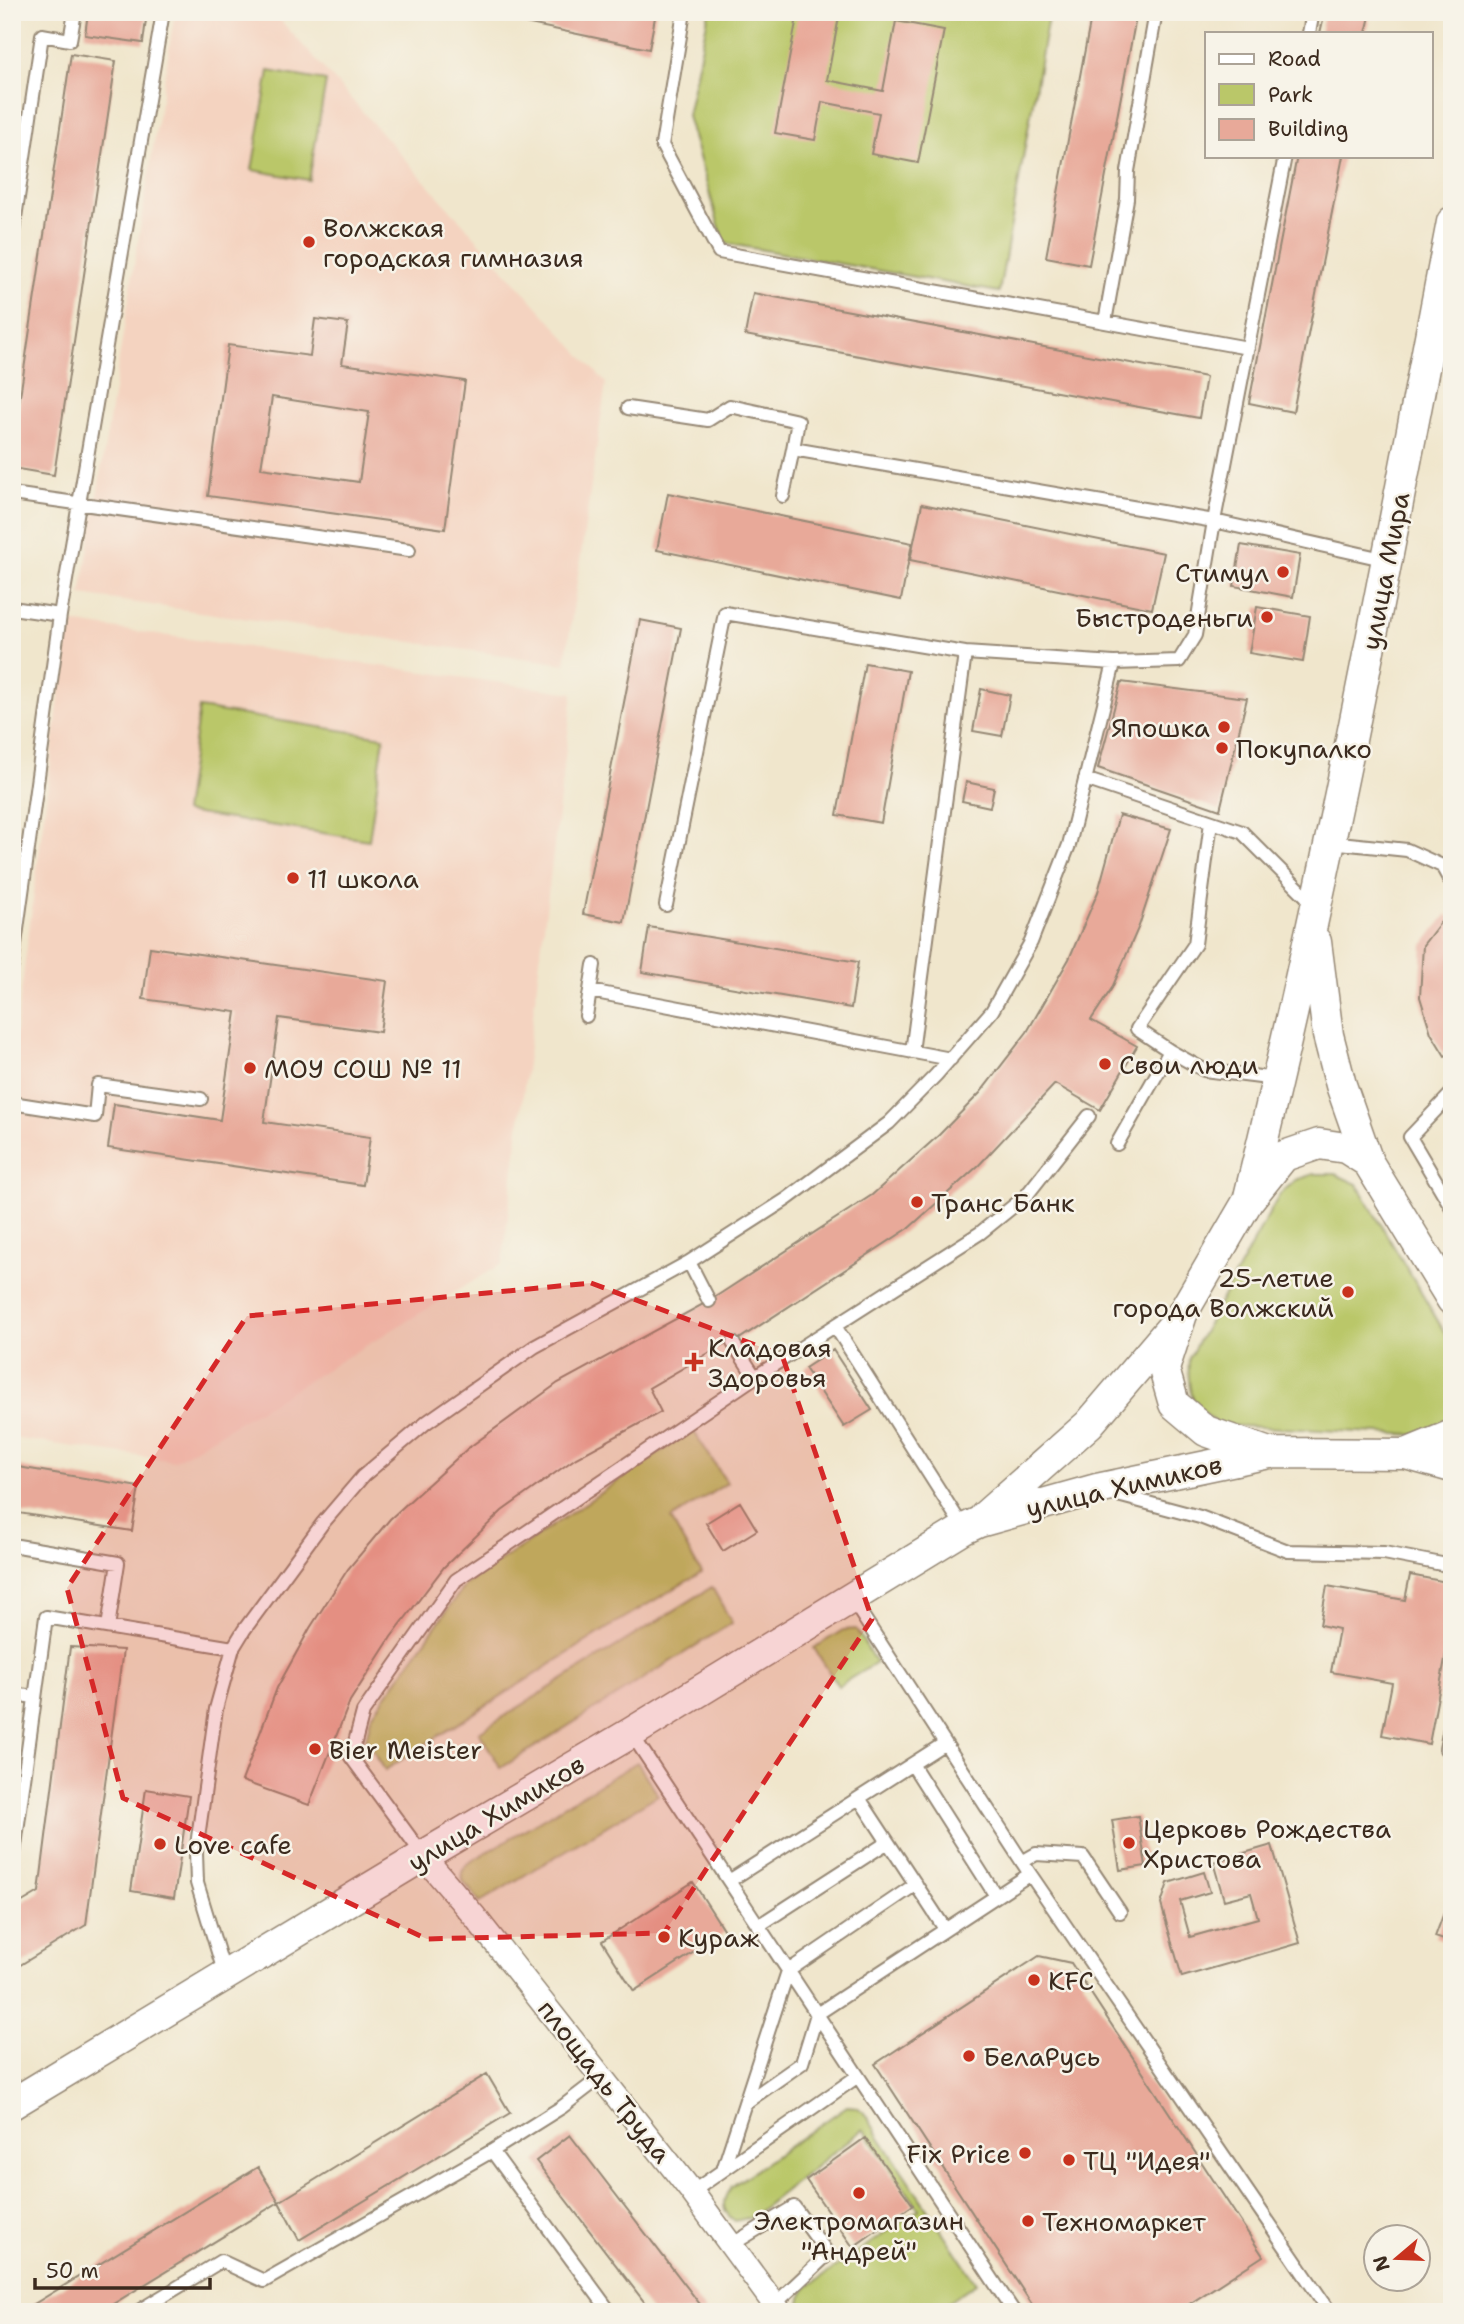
<svg xmlns="http://www.w3.org/2000/svg" width="1464" height="2324" viewBox="0 0 1464 2324" font-family="'Shantell Sans',sans-serif">
	<style>
		.built { fill: #f4d3c0 }
		.green { fill: #bac769; stroke: #7a7844; stroke-width: 2 }
		.building { fill: #e8a999; fill-rule: evenodd }
		.lines { fill: none; stroke-linecap: round; stroke-linejoin: round }
		.service-casing { stroke: #968875; stroke-width: 16 }
		.minor-casing { stroke: #968875; stroke-width: 26 }
		.tertiary-casing { stroke: #968875; stroke-width: 33 }
		.service { stroke: #fff; stroke-width: 12 }
		.minor { stroke: #fff; stroke-width: 23 }
		.tertiary { stroke: #fff; stroke-width: 30 }
		.marked { fill: #d62828; fill-opacity: 0.2; stroke: #d62828; stroke-width: 5; stroke-dasharray: 14 9; stroke-linejoin: round }
		.poi-dot { fill: #c8321e; stroke: #f7f3e8; stroke-width: 2.5 }
		.labels { text-anchor: middle; dominant-baseline: central; stroke-width: 5; stroke-linejoin: round; paint-order: stroke }
		.poi-label { font-size: 26px; fill: #3b2a1e; stroke: #f7f3e8; text-anchor: start }
		.street-label { font-size: 26px; fill: #3b2a1e; stroke: #f7f3e8 }
	</style>
	<rect width="100%" height="100%" fill="#f7f3e8"/>
	<filter id="ink" filterUnits="userSpaceOnUse"><feTurbulence type="fractalNoise" baseFrequency=".0143" numOctaves="2"/><feDisplacementMap in="SourceGraphic" scale="14" xChannelSelector="R" yChannelSelector="G"/><feConvolveMatrix kernelMatrix="1 2 1 2 8 2 1 2 1" color-interpolation-filters="sRGB"/></filter>
	<filter id="wash" filterUnits="userSpaceOnUse"><feTurbulence type="fractalNoise" baseFrequency=".00686" numOctaves="4" result="noise"/><feDisplacementMap in="SourceGraphic" scale="28" xChannelSelector="R" yChannelSelector="G"/><feGaussianBlur stdDeviation="1.57" result="paint"/><feColorMatrix in="noise" values="0 0 0 0 0 0 0 0 0 0 0 0 0 0 0 0 0 1.4 0 .05"/><feComposite in="paint" operator="in"/></filter>
	<g filter="url(#wash)">
		<rect width="100%" height="100%" fill="#f0e6cc"/>
		<path class="built" d="M175,12H273L606,383L565,664L81,595Z
			M69,622L573,693L502,1264L174,1461L12,1438V1062Z"/>
		<path class="green" d="M709,12H1049L999,292L724,243L687,116Z
			M269,71L326,81L309,180L252,170Z
			M199,708L384,737L369,840L184,812Z
			M1314,1174H1335L1357,1184L1452,1345V1417L1442,1427L1417,1435L1221,1425C1190,1407 1187,1392 1189,1358L1280,1194L1296,1180Z
			M693,1430L727,1483L671,1519L701,1573L614,1624L385,1770L366,1739L371,1717L465,1585Z
			M712,1587L732,1623L501,1768L479,1732Z
			M856,1629L876,1663L838,1686L814,1648L843,1630Z
			M637,1762L658,1795L480,1902L463,1881L462,1872L467,1864Z
			M847,2106L857,2107L864,2113L976,2283L933,2312H800C799,2301 801,2294 809,2286L919,2209L863,2129L752,2217L735,2221C721,2211 721,2201 731,2187Z"/>
		<g id="blocks">
			<path class="building" d="M88,12H147L143,43L85,35Z
				M472,12H656L649,49Z
				M798,12H840L827,80L883,91L896,21L944,30L918,163L871,154L879,113L822,102L815,140L775,133Z
				M1092,12H1137L1089,265L1046,257Z
				M1325,12H1371L1366,33H1320Z
				M71,54L116,61L54,475L12,468V450Z
				M1297,156H1343L1293,412L1249,403Z
				M753,293L1206,377L1199,418L745,335Z
				M315,319L348,323L342,364L465,381L445,529L208,496L228,345L310,356ZM272,397L369,412L359,482L261,468Z
				M668,493L912,543L901,600L657,550Z
				M922,504L1164,553L1152,609L910,560Z
				M1241,545L1300,555L1293,597L1234,586Z
				M1257,607L1310,616L1303,662L1249,653Z
				M640,620L681,628L624,922L583,914Z
				M865,663L908,671L881,823L837,815Z
				M1121,682L1247,698L1220,810L1098,768Z
				M981,689L1010,695L1002,736L973,731Z
				M966,782L994,788L990,807L962,801Z
				M1119,815L1171,829L1139,926L1112,988L1091,1020L1137,1046L1100,1110L1055,1084L979,1165L909,1228L733,1343L731,1340L649,1388L661,1412L576,1458L502,1511L444,1567L391,1637L350,1701L309,1805L242,1781L277,1688L310,1628L348,1569L390,1519L467,1449L558,1383L709,1301L872,1195L939,1135L980,1093L1027,1032L1069,959L1098,892Z
				M1447,914L1452,922V1052L1445,1056L1431,1033L1420,997L1423,945Z
				M649,927L858,962L851,1008L642,972Z
				M150,947L387,981L380,1032L279,1018L264,1122L370,1137L363,1185L108,1148L114,1104L220,1120L236,1012L143,999Z
				M833,1350L872,1410L844,1427L805,1368Z
				M12,1466L139,1487L132,1531L12,1512Z
				M740,1502L757,1530L723,1551L706,1523Z
				M1410,1575L1452,1583V1622L1429,1744L1382,1735L1392,1683L1331,1672L1339,1629L1320,1625L1327,1586L1405,1600Z
				M70,1647L123,1650L86,1925L12,1970V1908L39,1892Z
				M146,1789L189,1796L174,1898L131,1891Z
				M1138,1816L1146,1866L1120,1870L1112,1820Z
				M1272,1845L1300,1943L1182,1977L1161,1904L1168,1883L1204,1872L1210,1892L1180,1901L1190,1937L1258,1918L1251,1893L1224,1900L1213,1862Z
				M693,1882L725,1932L634,1991L602,1941Z
				M1451,1894H1452V1943L1435,1937Z
				M1039,1956L1071,1963L1263,2256L1177,2312H1037L875,2064Z
				M487,2074L510,2113L299,2240L279,2202Z
				M570,2135L706,2312H652L536,2161Z
				M865,2138L913,2205L853,2247L806,2180Z
				M258,2167L279,2202L100,2312H21Z"/>
		</g>
	</g>
	<g filter="url(#ink)">
		<use href="#blocks" fill-opacity="0" stroke="#968875" stroke-width="2"/>
		<g class="lines">
			<g class="service-casing">
				<path id="service" d="M684,12L662,145L719,252L1248,348
					M1309,33L1313,12
					M12,238L42,35L70,40L75,12
					M1105,322L1127,199L1128,171L1156,12
					M628,408L708,420L730,406L798,421L793,449L1214,521L1387,560
					M12,494L409,550
					M783,496L793,449
					M12,608L60,615
					M1085,779L1242,832L1313,903
					M1330,842L1407,850L1442,866L1452,884
					M666,905L725,613L965,653
					M12,966L60,615L163,12
					M590,991L951,1059
					M586,1016L594,965
					M1170,1051L1204,1070L1276,1079
					M912,1052L965,653L1114,663
					M1452,1093L1410,1137L1452,1208
					M12,1103L95,1116L98,1085L201,1099
					M1117,1144L1170,1051L1137,1029L1195,944L1211,822
					M689,1262L709,1301
					M835,1326L964,1529
					M733,1343L755,1377
					M1114,1494L1200,1517L1288,1551L1384,1553L1452,1566
					M12,1545L118,1563L108,1627
					M851,1598L1030,1874L1330,2312
					M12,1694L35,1697
					M631,1733L1014,2312
					M1446,1749L1452,1718
					M912,1764L996,1896
					M859,1798L945,1929
					M423,1855L351,1757L363,1712L456,1580L755,1377L980,1233L1026,1196L1089,1116
					M1022,1862L1036,1854L1083,1857L1120,1912
					M12,1868L46,1617L233,1648
					M729,1881L945,1743
					M758,1926L888,1842
					M225,1975L197,1883L196,1852L216,1709L233,1648L244,1630L322,1524L363,1476L427,1422L534,1347L689,1262L787,1199L889,1123L936,1075L992,1011L1031,942L1069,845L1114,663L1179,661L1195,635L1214,521L1285,156
					M745,2103L802,2063L817,2014L1030,1874
					M492,2151L610,2312
					M723,2170L788,1971L916,1884
					M692,2192L858,2076
					M731,2245L794,2207L828,2254L775,2304
					M137,2312L221,2261L264,2281L492,2151L562,2107L601,2077"/>
			</g>
			<g class="minor-casing">
				<path id="minor" d="M423,1856L475,1917L692,2192L780,2312"/>
			</g>
			<g class="tertiary-casing">
				<path id="tertiary" d="M1316,942L1328,1035L1341,1085L1368,1162
					M1248,1201C1328,878 1389,550 1452,222
					M1452,1300L1368,1162L1346,1148L1319,1144L1284,1156L1248,1201L1182,1314L1164,1369L1174,1404L1206,1431L1269,1453L1406,1454L1452,1435
					M1406,1454L1452,1467
					M985,1516L1089,1424L1171,1328
					M12,2104L423,1856L631,1733L964,1529L979,1522L1097,1489L1269,1453"/>
			</g>
			<use href="#service" class="service"/>
			<use href="#minor" class="minor"/>
			<use href="#tertiary" class="tertiary"/>
		</g>
	</g>
	<path class="marked" d="M591,1283L782,1355L872,1619L664,1933L427,1939L123,1798L67,1588L247,1316Z"/>
	<g class="poi-dot">
		<circle cx="309" cy="242" r="7"/>
		<circle cx="1283" cy="572" r="7"/>
		<circle cx="1267" cy="617" r="7"/>
		<circle cx="1224" cy="727" r="7"/>
		<circle cx="1222" cy="748" r="7"/>
		<circle cx="293" cy="878" r="7"/>
		<circle cx="1105" cy="1064" r="7"/>
		<circle cx="250" cy="1068" r="7"/>
		<circle cx="917" cy="1202" r="7"/>
		<circle cx="1348" cy="1292" r="7"/>
		<path d="M690.5 1351.5h7v7h7v7h-7v7h-7v-7h-7v-7h7z"/>
		<circle cx="315" cy="1749" r="7"/>
		<circle cx="1129" cy="1843" r="7"/>
		<circle cx="160" cy="1844" r="7"/>
		<circle cx="664" cy="1937" r="7"/>
		<circle cx="1034" cy="1980" r="7"/>
		<circle cx="969" cy="2056" r="7"/>
		<circle cx="1025" cy="2153" r="7"/>
		<circle cx="1069" cy="2160" r="7"/>
		<circle cx="859" cy="2193" r="7"/>
		<circle cx="1028" cy="2221" r="7"/>
	</g>
	<g class="labels">
		<g class="poi-label">
			<text x="323" y="227">Волжская<tspan x="323" dy="30">городская гимназия</tspan></text>
			<text x="1269" y="572" text-anchor="end">Стимул</text>
			<text x="1253" y="617" text-anchor="end">Быстроденьги</text>
			<text x="1210" y="727" text-anchor="end">Япошка</text>
			<text x="1236" y="748">Покупалко</text>
			<text x="307" y="878">11 школа</text>
			<text x="1119" y="1064">Свои люди</text>
			<text x="264" y="1068">МОУ СОШ № 11</text>
			<text x="931" y="1202">Транс Банк</text>
			<text x="1334" y="1277" text-anchor="end">25-летие<tspan x="1334" dy="30">города Волжский</tspan></text>
			<text x="708" y="1347">Кладовая<tspan x="708" dy="30">Здоровья</tspan></text>
			<text x="329" y="1749">Bier Meister</text>
			<text x="1143" y="1828">Церковь Рождества<tspan x="1143" dy="30">Христова</tspan></text>
			<text x="174" y="1844">Love cafe</text>
			<text x="678" y="1937">Кураж</text>
			<text x="1048" y="1980">KFC</text>
			<text x="983" y="2056">БелаРусь</text>
			<text x="1011" y="2153" text-anchor="end">Fix Price</text>
			<text x="1083" y="2160">ТЦ "Идея"</text>
			<text x="859" y="2220" text-anchor="middle">Электромагазин<tspan x="859" dy="30">"Андрей"</tspan></text>
			<text x="1042" y="2221">Техномаркет</text>
		</g>
		<g class="street-label">
			<text transform="translate(1385 571) rotate(-79)">улица Мира</text>
			<text transform="translate(1124 1486) rotate(-13)">улица Химиков</text>
			<text transform="translate(496 1813) rotate(-31)">улица Химиков</text>
			<text transform="translate(605 2081) rotate(52)">площадь Труда</text>
		</g>
	</g>
	<rect width="1464" height="2324" fill="none" stroke="#f7f3e8" stroke-width="42"/>
	<rect x="1205" y="32" width="228" height="126" fill="#f7f3e8" stroke="#aca397" stroke-width="2"/>
	<rect x="1219" y="54" width="35" height="10" fill="#ffffff" stroke="#aca397" stroke-width="2"/>
	<text x="1268" y="66" font-size="21" fill="#3b2a1e">Road</text>
	<rect x="1219" y="84" width="35" height="21" fill="#bac769" stroke="#aca397" stroke-width="2"/>
	<text x="1268" y="102" font-size="21" fill="#3b2a1e">Park</text>
	<rect x="1219" y="119" width="35" height="21" fill="#e8a999" stroke="#aca397" stroke-width="2"/>
	<text x="1268" y="136" font-size="21" fill="#3b2a1e">Building</text>
	<g transform="translate(1397 2258) rotate(251)"><circle r="33" fill="#f7f3e8" stroke="#aca397" stroke-width="2"/>
	<path d="M0-5L12 26L0 18L-12 26Z" fill="#c8321e"/>
	<text y="-10" font-size="19" font-weight="bold" text-anchor="middle" fill="#3b2a1e">N</text>
	</g>
	<path d="M35 2278v10h175v-10" fill="none" stroke="#3b2a1e" stroke-width="3.5"/>
	<text x="46" y="2278" font-size="21" fill="#3b2a1e" stroke="#f7f3e8" stroke-width="5" paint-order="stroke">50 m</text>
</svg>
